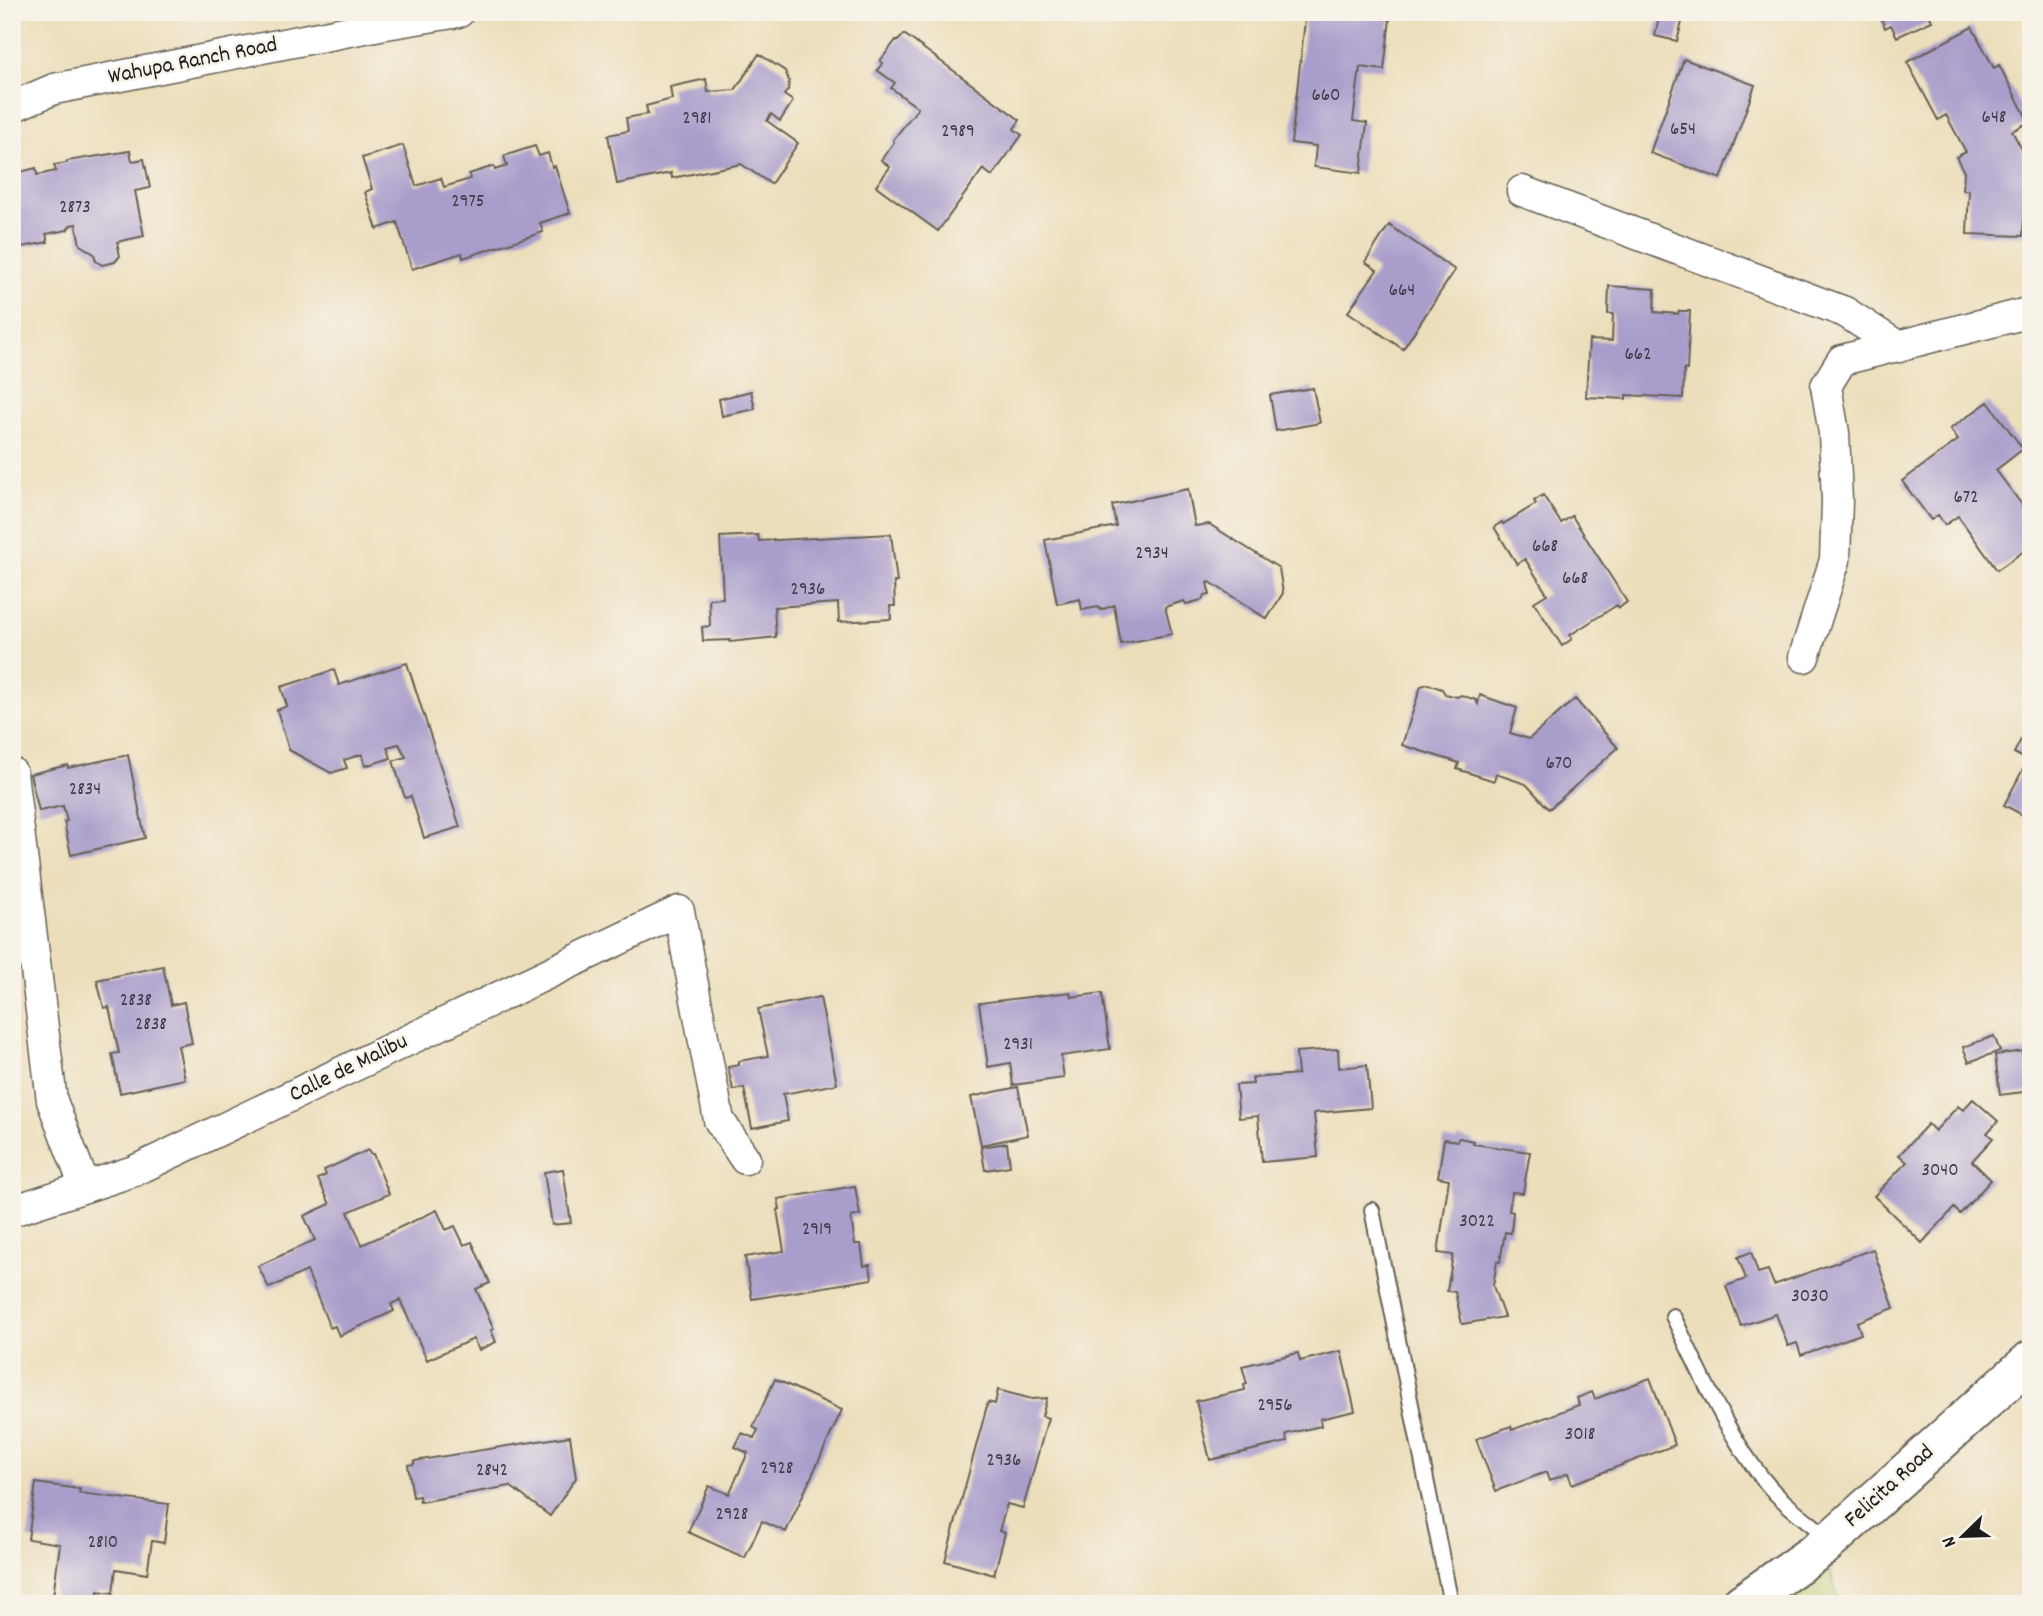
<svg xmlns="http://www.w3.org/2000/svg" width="2043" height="1616" viewBox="0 0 2043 1616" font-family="Dekko,sans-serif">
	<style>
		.green { fill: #b9c96c; stroke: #6a7244; stroke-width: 2 }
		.building { fill: #a99dcb }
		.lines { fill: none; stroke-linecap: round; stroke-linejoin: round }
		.lane-casing { stroke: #656054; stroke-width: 18 }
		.street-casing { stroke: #656054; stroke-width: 33 }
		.secondary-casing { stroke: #656054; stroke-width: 42 }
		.lane { stroke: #fff; stroke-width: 14 }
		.street { stroke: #fff; stroke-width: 30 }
		.secondary { stroke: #fff; stroke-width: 38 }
		.labels { text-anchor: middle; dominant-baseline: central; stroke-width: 5; stroke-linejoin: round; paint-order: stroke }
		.number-label { font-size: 19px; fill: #3f3c48 }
		.street-label { font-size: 23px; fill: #1c1c1c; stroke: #f7f3e8 }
	</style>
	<rect width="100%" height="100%" fill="#f7f3e8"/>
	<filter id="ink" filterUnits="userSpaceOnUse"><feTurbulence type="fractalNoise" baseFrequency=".0143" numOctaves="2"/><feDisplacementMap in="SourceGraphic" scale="14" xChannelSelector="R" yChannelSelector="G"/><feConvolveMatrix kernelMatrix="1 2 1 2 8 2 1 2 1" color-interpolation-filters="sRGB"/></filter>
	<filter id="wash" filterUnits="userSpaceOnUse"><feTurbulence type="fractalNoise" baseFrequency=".00686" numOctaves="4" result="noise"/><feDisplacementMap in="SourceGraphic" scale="28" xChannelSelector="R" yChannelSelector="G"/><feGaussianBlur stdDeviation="1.57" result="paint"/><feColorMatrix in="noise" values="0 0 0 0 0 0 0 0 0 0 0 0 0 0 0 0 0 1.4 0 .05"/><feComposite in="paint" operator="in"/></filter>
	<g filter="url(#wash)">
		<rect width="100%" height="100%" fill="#ecdebb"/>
		<path class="green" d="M1823,1547L1840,1604H1741Z"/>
		<g id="blocks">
			<path class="building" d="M1306,12L1390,19L1384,70L1360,67L1353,121L1367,123L1361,173L1314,167L1316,146L1291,143Z
				M1878,12H1928L1932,21L1897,37L1891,25L1885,28Z
				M1659,17L1682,22L1677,41L1655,36Z
				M1972,27L1994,68L1999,65L2029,122L2012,131L2026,157L2023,236L1967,234L1969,190H1963L1964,172L1956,157L1966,152L1946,115L1938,120L1907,62Z
				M904,34L1020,120L1014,129L1022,135L992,176L983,169L938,231L876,186L890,167L881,160L894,142L893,140L918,108L891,88L895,83L877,70L883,63L880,61L896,40L898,41Z
				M759,54L785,71L789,81L788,90L784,95L793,101L780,121L771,114L767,121L798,143L771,184L741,164L672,178L671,173L617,184L608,135L628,131L626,118L648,114L646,106L672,99L670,87L706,79L708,92L735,90Z
				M1684,59L1755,85L1721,179L1650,153Z
				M403,145L416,186L441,178L444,187L470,179L469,174L494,166L495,170L507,166L504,156L535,146L539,156L548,153L552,167L555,166L570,213L540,223L543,232L463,258L462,253L412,269L397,222L377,229L365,192L372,189L362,158Z
				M130,151L132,161L144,159L150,188L135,191L144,236L117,242L120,256L115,262L102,265L96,261L94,254L80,245L76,224L71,225L67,230L46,234L48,242L12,249V174L36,168L37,175L56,171L54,165L67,163V161Z
				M1389,225L1455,270L1403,349L1348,312L1377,270L1365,262Z
				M1609,286L1655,289L1654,312L1678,314L1679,311H1690L1687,370L1684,369L1683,398L1626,395V399L1586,397L1589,340L1612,341L1613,314H1608Z
				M1313,388L1320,423L1276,431L1270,395Z
				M751,391L755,409L722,416L719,399Z
				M1988,402L2023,449L1996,470L2031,517V546L1997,570L1958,516L1945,525L1938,515L1931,520L1902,481L1958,440L1950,429Z
				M1188,489L1195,526L1209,524L1279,568L1283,593L1267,619L1210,582L1207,583L1210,595L1204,596L1202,600L1186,604L1184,601L1165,607L1172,634L1121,644L1114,605L1101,610L1098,607L1082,610L1080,599L1057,604L1045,540L1116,526L1112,505Z
				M1543,495L1561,523L1572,516L1627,602L1619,608L1617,605L1570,635L1572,639L1562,646L1534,602L1547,594L1525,559L1517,564L1494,527L1502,522L1503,524L1536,504L1534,501Z
				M891,534L897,582H894L895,606H890L891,619L839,622L838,603L774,607L776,637L730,642V640L703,641L702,627L710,626L709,599L723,598L720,537L758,535L759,541Z
				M407,663L460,827L424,838L411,796L405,798L393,761L406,757L399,744L387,747L391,758L365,766L362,754L344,760L347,768L331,773L289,750L277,710L287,706L281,687L334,670L339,685Z
				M1428,684L1442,689L1445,694L1457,697L1461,695L1476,700L1478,704L1480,695L1517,708L1510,733L1529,739L1575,699L1618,748L1549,809L1526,784L1496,774L1494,781L1457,769L1459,763L1402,745L1421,686Z
				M2031,720V818L2030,819L2004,805L2028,760L2014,753Z
				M128,755L145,838L71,855L64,822L67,821L63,806L39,811L30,774L68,765V768Z
				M163,966L171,1005L184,1002L192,1043L178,1046L185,1079L120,1093L112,1054L119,1053L109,1007L104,1008L97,980Z
				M1070,992L1071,997L1102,993L1110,1049L1061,1056L1064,1078L1013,1085L1010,1063L988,1067L979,1003Z
				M820,997L837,1084L783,1094L788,1121L752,1128L744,1088L733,1090L728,1067L739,1065V1061L768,1056L758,1009Z
				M1994,1036L2000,1051L1969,1062L1963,1047Z
				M1338,1049L1339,1068L1367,1065L1371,1108L1314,1113L1318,1157L1262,1162L1258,1116L1239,1118L1236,1085L1253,1084L1252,1078L1298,1074L1296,1052Z
				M2031,1050V1091L2000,1095L1995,1055Z
				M1018,1087L1028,1135L981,1145L971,1097Z
				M1973,1099L1998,1121L1987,1133L1993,1138L1972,1161L1991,1180L1960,1214L1954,1208L1922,1243L1874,1196L1907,1162L1899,1155L1928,1124L1935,1131L1958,1106L1963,1110Z
				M1459,1138L1474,1141L1473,1144L1530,1152L1523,1193L1512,1192L1509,1211L1513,1212L1511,1233L1505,1232L1500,1262L1497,1261L1493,1286L1504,1317L1462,1324L1455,1292L1447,1291L1453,1255L1438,1253L1449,1179L1438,1177L1444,1139L1457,1141Z
				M1007,1143L1010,1166L985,1170L981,1147Z
				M368,1150L370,1154H373L389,1194L348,1212L362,1245L437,1210L446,1230L455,1226L464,1245L472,1242L490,1283L476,1289L494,1329L491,1330L496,1342L479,1350L473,1339L427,1360L400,1300L391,1304L394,1311L339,1336L335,1326L330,1328L307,1271L269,1288L258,1266L315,1240L304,1216L330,1204L318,1179L326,1175L324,1170Z
				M563,1169L571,1223L552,1225L544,1172Z
				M855,1186L860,1215L851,1217L855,1244H861L864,1266L870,1265L872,1279L752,1299L745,1257L784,1251L777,1210L780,1209L778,1199Z
				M1873,1249L1894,1308L1857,1322L1861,1334L1801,1355L1797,1343L1788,1346L1776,1314L1741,1326L1726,1286L1746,1279L1738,1257L1751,1252L1758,1273L1768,1270L1774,1285Z
				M1341,1351L1355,1411L1320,1419L1321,1426L1286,1434L1287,1442L1210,1460L1196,1401L1245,1390L1244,1385L1247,1384L1242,1366L1298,1353L1300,1361Z
				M1650,1378L1675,1445L1572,1484L1568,1473L1549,1481L1546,1472L1496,1491L1476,1439L1511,1426L1512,1430L1579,1405L1577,1398L1592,1392L1595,1399Z
				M775,1379L842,1410L786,1532L762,1521L745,1558L688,1532L709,1486L729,1494L748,1453L735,1447L742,1433L754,1438L758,1430L753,1427Z
				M998,1390L1032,1399L1047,1398L1042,1416L1048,1418L1023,1508L1007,1504L999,1531L1005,1533L994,1575L945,1561L988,1402L995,1404Z
				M570,1436L576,1478L550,1516L510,1486L420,1502L419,1496L413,1497L408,1465L414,1464V1461Z
				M36,1483L80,1489L79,1493L169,1504L164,1543L152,1541L147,1574L116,1569L113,1593L98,1591L96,1604H52L60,1544L28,1539Z"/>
		</g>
	</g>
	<g filter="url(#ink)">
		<use href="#blocks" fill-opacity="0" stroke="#656054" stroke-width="2"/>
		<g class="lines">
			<g class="lane-casing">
				<path id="lane" d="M1372,1210L1451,1604
					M1673,1316C1700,1372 1733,1449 1776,1494C1792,1510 1812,1524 1830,1539"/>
			</g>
			<g class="street-casing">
				<path id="street" d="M12,107L54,89L380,25L459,12
					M1522,191L1845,312L1899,347
					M1804,657L1835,560L1837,501L1834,433L1826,386L1842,360L2031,312
					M12,773L52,1101L85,1187
					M12,1211L134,1171L679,911L719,1120L745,1159"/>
			</g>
			<g class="secondary-casing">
				<path id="secondary" d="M1741,1604L1823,1547L2031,1360"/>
			</g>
			<use href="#lane" class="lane"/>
			<use href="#street" class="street"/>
			<use href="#secondary" class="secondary"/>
		</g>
	</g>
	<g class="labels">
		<g class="number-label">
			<text x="1326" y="96">660</text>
			<text x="1994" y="118">648</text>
			<text x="697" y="119">2981</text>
			<text x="1683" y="130">654</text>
			<text x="958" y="132">2989</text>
			<text x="468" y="202">2975</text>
			<text x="75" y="208">2873</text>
			<text x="1402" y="291">664</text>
			<text x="1638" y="355">662</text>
			<text x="1966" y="498">672</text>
			<text x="1545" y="547">668</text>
			<text x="1152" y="554">2934</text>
			<text x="1575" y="579">668</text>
			<text x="808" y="590">2936</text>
			<text x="1559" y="764">670</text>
			<text x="85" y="790">2834</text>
			<text x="136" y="1001">2838</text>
			<text x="151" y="1025">2838</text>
			<text x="1018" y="1045">2931</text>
			<text x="1940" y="1171">3040</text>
			<text x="1477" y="1222">3022</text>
			<text x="817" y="1230">2919</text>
			<text x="1810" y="1297">3030</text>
			<text x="1275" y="1406">2956</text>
			<text x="1580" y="1435">3018</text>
			<text x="1004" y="1461">2936</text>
			<text x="777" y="1469">2928</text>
			<text x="492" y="1471">2842</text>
			<text x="732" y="1515">2928</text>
			<text x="103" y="1543">2810</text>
		</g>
		<g class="street-label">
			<text transform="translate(193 62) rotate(-11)">Wahupa Ranch Road</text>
			<text transform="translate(349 1069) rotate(-26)">Calle de Malibu</text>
			<text transform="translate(1890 1487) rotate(-42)">Felicita Road</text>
		</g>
	</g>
	<rect width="2043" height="1616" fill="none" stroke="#f7f3e8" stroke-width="42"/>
	<g transform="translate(1963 1536) rotate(247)" stroke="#f7f3e8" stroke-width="5" paint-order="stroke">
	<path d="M0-5L12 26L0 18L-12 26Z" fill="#1c1c1c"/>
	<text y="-10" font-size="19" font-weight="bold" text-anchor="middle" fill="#1c1c1c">N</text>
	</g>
</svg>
